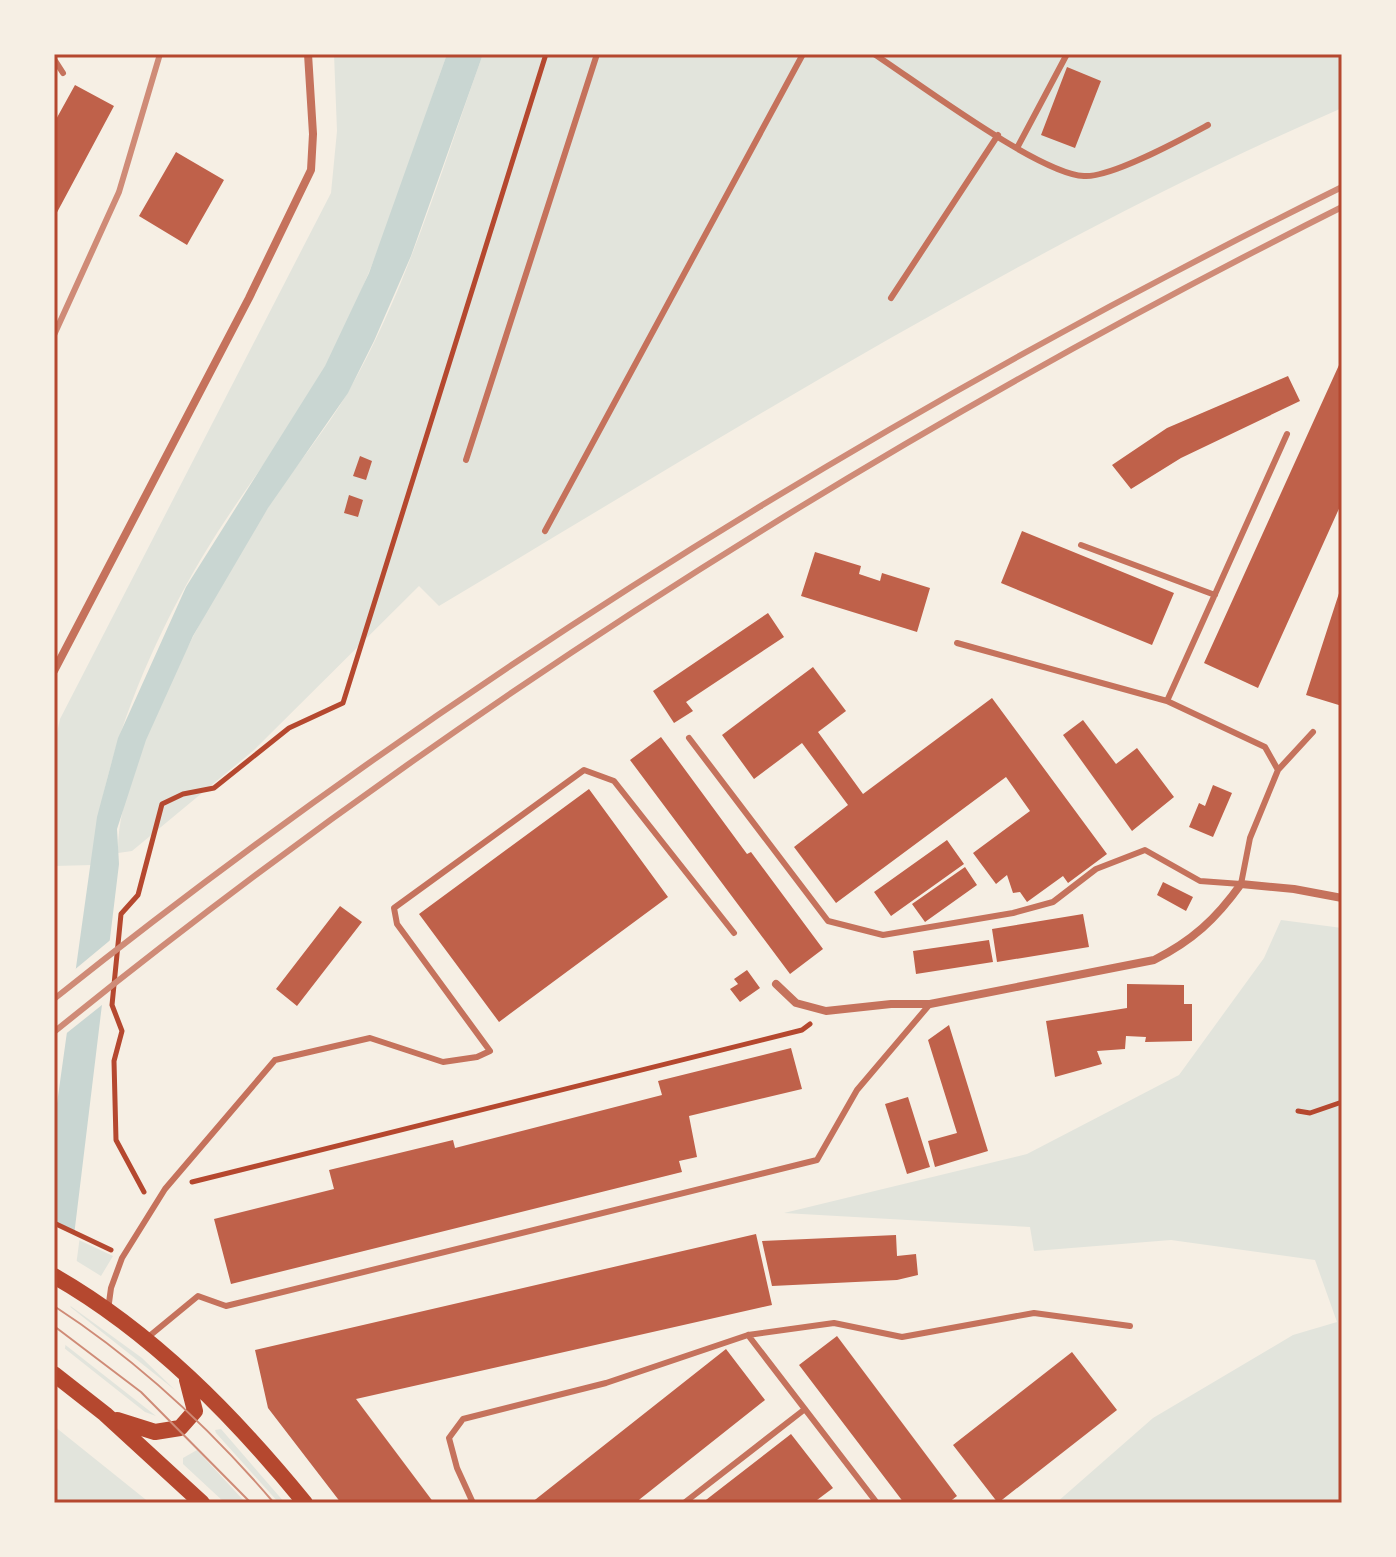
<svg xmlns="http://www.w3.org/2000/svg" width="1396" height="1557" viewBox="0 0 1396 1557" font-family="Roboto,sans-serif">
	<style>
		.green { fill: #e2e4dc }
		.water { fill: #c9d6d2 }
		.pier { fill: #f6efe4 }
		.building { fill: #bf614a }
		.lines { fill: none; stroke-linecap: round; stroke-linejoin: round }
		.path { stroke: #b5482f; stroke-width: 5 }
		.service { stroke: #c5725c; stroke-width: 6 }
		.minor { stroke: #c5725c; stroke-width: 8 }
		.secondary { stroke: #b5482f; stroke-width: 16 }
		.tram { stroke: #cf8b77; stroke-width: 2 }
		.rail { stroke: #cf8b77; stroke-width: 6 }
		.neatline { fill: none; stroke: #b5482f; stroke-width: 3 }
	</style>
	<rect width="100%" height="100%" fill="#f6efe4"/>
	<path class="green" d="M334,54H447C410,158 378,267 326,365C295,424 253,477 217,533C156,629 102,752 92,865L54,866L57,800L54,747L60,719L331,193L337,131Z
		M483,54H1342V108C1027,245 734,430 439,606L419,586L254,750L132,851L118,853C115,765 219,583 269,506C294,467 325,432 348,392C407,290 443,165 483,54Z
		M1281,920L1342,928V1503H1056L1153,1418L1293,1335L1337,1322L1315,1260L1171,1240L1034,1251L1030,1227L784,1213L1027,1154L1179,1075L1264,958Z
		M66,1234L113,1256L101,1276L54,1247V1240Z
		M54,1294L142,1358L175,1390Z
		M54,1336L156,1416L145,1412L54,1340Z
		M54,1426L150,1503H54Z
		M221,1429L285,1503H279L216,1433L215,1430Z
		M197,1450L246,1503H225L183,1464V1458Z"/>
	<path class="water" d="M447,54H483L411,256L374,341L348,393L268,508L193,636L146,740L117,829L119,864L54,1401V1125L97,817L118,738L186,587L325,366L369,273Z"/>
	<path class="pier" d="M114,937L107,1001L63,1036L73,971Z
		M54,1222L80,1236L58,1401L54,1405Z"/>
	<path class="building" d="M1067,67L1101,81L1075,148L1041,135Z
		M75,85L114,106L54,218V123Z
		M176,152L224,180L187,245L139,216Z
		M1339,365L1342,502L1258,688L1204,663Z
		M1288,376L1300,401L1181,458L1131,489L1112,465L1167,428Z
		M360,456L372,461L366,480L353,476Z
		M349,495L363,500L358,517L344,513Z
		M1022,531L1174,593L1152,645L1001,583Z
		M815,552L861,566L859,574L880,581L882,573L930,588L917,632L801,596Z
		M1341,587H1342V706L1306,695Z
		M768,613L784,637L686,702L693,711L674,723L653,691Z
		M813,667L846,711L818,732L863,794L992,698L1107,854L1068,883L1063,876L1027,902L1020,892L1013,893L1007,875L996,884L973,853L1030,811L1006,777L836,903L794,847L848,805L802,743L754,779L722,735Z
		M1083,720L1116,764L1137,748L1174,797L1132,831L1063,735Z
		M661,737L747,854L751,852L823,949L790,974L630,760Z
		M1213,785L1232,793L1213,837L1189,827L1199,803L1205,806Z
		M589,789L668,897L499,1022L419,914Z
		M947,840L964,864L891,916L874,892Z
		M965,867L977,885L925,922L912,904Z
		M1163,882L1193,897L1186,911L1157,895Z
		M340,906L362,922L297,1006L276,989Z
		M1083,914L1089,947L997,962L992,929Z
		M989,940L993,962L916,974L913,951Z
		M747,970L760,988L740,1002L730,989L738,984L734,979Z
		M1127,984L1184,985V1004H1192V1041L1145,1042L1146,1037L1126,1036L1125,1049L1097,1051L1102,1064L1055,1077L1046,1021L1127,1008Z
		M949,1025L988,1151L935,1167L928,1141L957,1133L928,1040Z
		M791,1048L802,1089L689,1116L697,1157L679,1161L682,1172L231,1284L214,1219L334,1189L329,1170L453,1140L455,1148L662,1095L658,1081Z
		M908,1097L930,1167L907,1174L885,1104Z
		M756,1234L772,1305L356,1399L434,1503H341L268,1408L255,1350Z
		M896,1235L897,1256L916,1254L918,1275L897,1280L772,1286L762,1241Z
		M837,1336L957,1496L948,1503H904L799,1365Z
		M726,1349L765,1400L635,1503H531Z
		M1072,1352L1117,1410L998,1503L953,1445Z
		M791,1434L833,1488L813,1503H702Z"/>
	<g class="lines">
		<path class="path" d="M1298,1111L1310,1113L1342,1102
			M192,1182L802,1030L810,1024
			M144,1192L116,1140L114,1061L122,1031L112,1005L121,914L138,895L162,804L183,794L214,788L289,728L343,703L546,54
			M54,1223L111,1250"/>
		<path class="service" d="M874,54C917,82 1039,174 1084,176C1111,178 1182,139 1208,125
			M54,59L63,73
			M1017,148L1067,54
			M891,298L998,135
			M466,460L597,54
			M545,531L803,54
			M1081,545L1215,595
			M1167,701L1287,434
			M689,738L828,921L883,935L1013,913L1053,902L1096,869L1145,850L1200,881L1241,884L1250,838L1278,770L1265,747L1167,701L957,643
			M1278,770L1313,732
			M108,1310L111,1288L122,1258L165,1189L275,1060L370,1038L443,1062L477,1057L490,1051L397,924L394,908L584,770L614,781L734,933
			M748,1335L877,1503
			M147,1338L198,1296L226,1306L817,1160L857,1090L930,1004
			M473,1503L457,1468L449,1438L463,1419L606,1383L748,1335L834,1323L902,1337L1034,1313L1130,1326
			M684,1503L805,1409"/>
		<path class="minor" d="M54,671L249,298L311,170L313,134L308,54
			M776,984L796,1003L826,1011L891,1004H930L1154,960C1192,941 1216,919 1241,884L1294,889L1342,898"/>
		<path class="secondary" d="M54,1276C152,1332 234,1416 305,1503
			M54,1374L105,1414L202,1503
			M117,1420L155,1432L180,1428L195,1411L187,1380"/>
		<path class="tram" d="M54,1306C137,1360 210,1428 274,1503
			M54,1326L141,1392L251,1503"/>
		<path class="rail" d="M54,335L119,192L160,54
			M54,999C452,682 886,412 1342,187
			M54,1032C452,710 885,436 1342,207"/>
	</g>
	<rect width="1396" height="1557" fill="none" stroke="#f6efe4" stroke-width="112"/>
	<rect x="56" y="56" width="1284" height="1445" class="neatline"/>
</svg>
